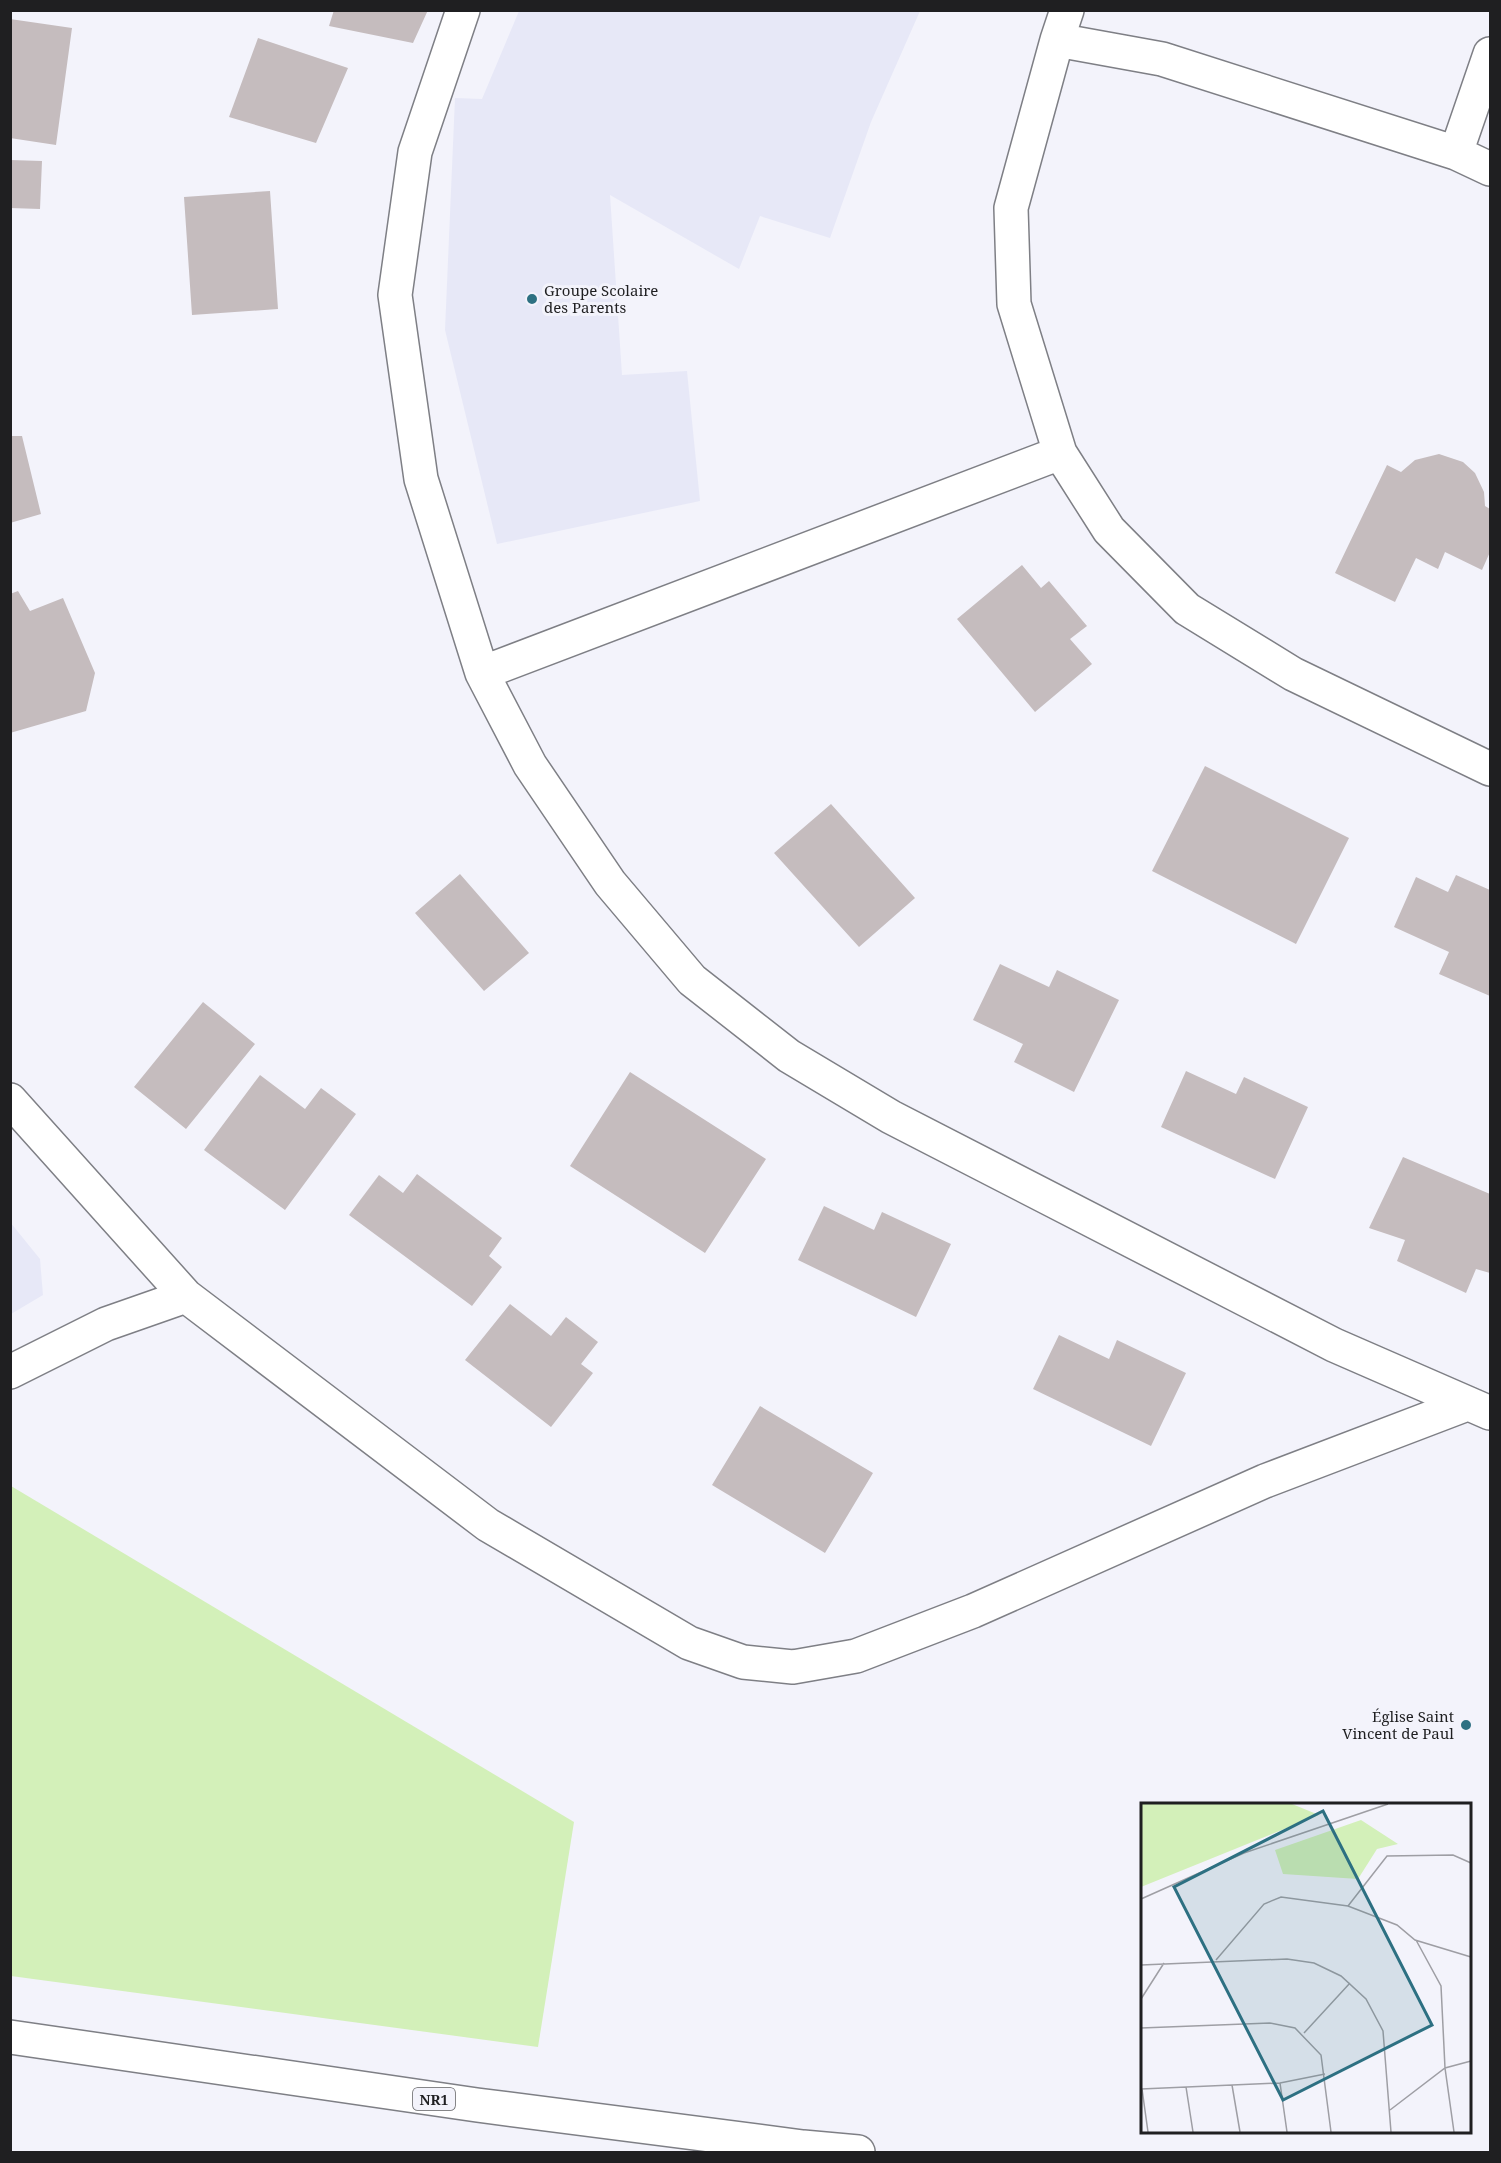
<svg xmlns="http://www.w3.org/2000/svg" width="1501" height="2163" viewBox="0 0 1501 2163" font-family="'Noto Serif',serif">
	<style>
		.built { fill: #e7e8f7 }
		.green { fill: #d3f0b9 }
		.building { fill: #c5bcbe }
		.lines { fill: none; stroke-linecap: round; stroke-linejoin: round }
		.minor-casing { stroke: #7e7f85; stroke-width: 36 }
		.highway-casing { stroke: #7e7f85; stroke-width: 36 }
		.minor { stroke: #fff; stroke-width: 33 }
		.highway { stroke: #fff; stroke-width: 33 }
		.poi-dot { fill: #2d7082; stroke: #f3f3fb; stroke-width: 2 }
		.labels { text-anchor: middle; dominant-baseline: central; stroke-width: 6; stroke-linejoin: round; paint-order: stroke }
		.shield { fill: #f3f3fb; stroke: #5f5f62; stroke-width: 1.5 }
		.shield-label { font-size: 14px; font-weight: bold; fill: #1f1f21 }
		.poi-label { font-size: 15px; fill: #1f1f21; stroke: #f3f3fb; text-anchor: start }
		.inset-road { fill: none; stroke: #9e9ea4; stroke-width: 1.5 }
		.view { fill: #2d7082; fill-opacity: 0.15; stroke: #2d7082; stroke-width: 3 }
		.inset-edge { fill: none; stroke: #1f1f21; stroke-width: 3 }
	</style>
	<rect width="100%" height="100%" fill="#f3f3fb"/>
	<path class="built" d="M519,11H920L871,122L830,238L760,216L739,269L610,195L622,375L687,371L700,501L497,544L445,330L455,98L482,99Z
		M10,1222L40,1259L43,1295L11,1314Z"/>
	<path class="green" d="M11,1486L574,1822L538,2047L11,1976Z"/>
	<path class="building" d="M334,10H428L413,43L329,26Z
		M10,19L72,28L56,145L10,138Z
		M258,38L348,68L316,143L229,117Z
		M10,160L42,161L40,209L10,208Z
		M270,191L278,309L192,315L184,197Z
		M10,436H22L41,514L10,523Z
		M1439,454L1463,462L1475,473L1484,492L1485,506L1490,509V552L1482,570L1445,552L1438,569L1416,558L1395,602L1335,573L1387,465L1401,472L1415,460Z
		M1022,565L1041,588L1049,581L1087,626L1070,639L1092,664L1035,712L957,619Z
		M18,591L30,611L63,598L95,673L86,711L10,733V594Z
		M1205,766L1349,838L1296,944L1152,871Z
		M831,804L915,898L859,947L774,853Z
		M460,874L529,953L484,991L415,913Z
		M1456,875L1490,890V996L1439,974L1449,952L1394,927L1416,877L1448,892Z
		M1000,964L1049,987L1057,970L1119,1000L1074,1092L1014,1062L1023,1044L973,1020Z
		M203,1002L255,1044L186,1129L134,1087Z
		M1186,1071L1236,1094L1244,1077L1308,1107L1275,1179L1161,1127Z
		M630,1072L766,1159L705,1253L570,1166Z
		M260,1075L305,1109L321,1088L356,1114L285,1210L204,1150Z
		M1403,1157L1490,1194V1273L1476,1269L1466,1293L1397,1261L1405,1240L1369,1228Z
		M417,1174L502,1238L489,1256L502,1267L472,1306L349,1215L379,1175L403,1193Z
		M824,1206L874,1230L882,1212L951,1244L916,1317L798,1260Z
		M510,1304L551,1336L566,1317L598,1342L581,1364L593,1373L551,1427L465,1360Z
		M1059,1335L1109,1359L1117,1340L1186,1373L1151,1446L1033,1389Z
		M760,1406L873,1473L825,1553L712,1485Z"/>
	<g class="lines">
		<g class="minor-casing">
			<path id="minor" d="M463,10L415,152L395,295L421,479L482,673L530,765L610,883L692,980L789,1056L891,1117L1334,1345L1490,1413
				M1067,10L1057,40L1011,208L1014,304L1060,453L1109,530L1187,609L1293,674L1490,769
				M1057,40L1162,59L1456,153L1490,169
				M1456,153L1490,54
				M482,673L1060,453
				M10,1100L186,1296L488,1525L689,1643L743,1662L793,1667L856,1656L973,1611L1265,1481L1467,1404
				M10,1372L106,1324L186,1296"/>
		</g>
		<g class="highway-casing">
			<path id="highway" d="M10,2037L477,2105L803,2147L858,2152"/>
		</g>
		<use href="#minor" class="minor"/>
		<use href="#highway" class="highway"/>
	</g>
	<g class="poi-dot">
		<circle cx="532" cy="299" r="6"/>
		<circle cx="1466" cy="1725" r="6"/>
	</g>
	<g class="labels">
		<rect class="shield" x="413" y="2088" width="42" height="22" rx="4.5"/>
		<g class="shield-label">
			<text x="434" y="2099">NR1</text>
		</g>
		<g class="poi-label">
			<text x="544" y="290">Groupe Scolaire<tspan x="544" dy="17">des Parents</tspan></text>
			<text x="1454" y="1716" text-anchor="end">Église Saint<tspan x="1454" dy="17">Vincent de Paul</tspan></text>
		</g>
	</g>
	<g transform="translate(1141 1803)">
		<rect width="330" height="330" fill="#f3f3fb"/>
		<path d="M0,1H151L178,12L0,84ZM220,17L257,41L236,46L217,76L142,71L134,47Z" fill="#d3f0b9"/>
		<path class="inset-road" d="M0,96L103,50L247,1M207,103L246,53L312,52L330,60M275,137L300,183L304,265L313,329M75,157L123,101L140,94L207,103L256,122L274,137L330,154M0,162L146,156L173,160L200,173L225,196L242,228L250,329M0,196L23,160M0,225L129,220L154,225L180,252L190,329M163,230L209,180M139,280L146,329M91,282L99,329M45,284L52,329M0,286L139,280L184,271M1,286L7,329M249,307L304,265L330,258"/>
		<path class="view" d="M182,8L291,222L142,297L33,84Z"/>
		<rect width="330" height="330" class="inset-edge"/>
	</g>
	<rect width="1501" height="2163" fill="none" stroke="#1f1f21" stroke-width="24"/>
</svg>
